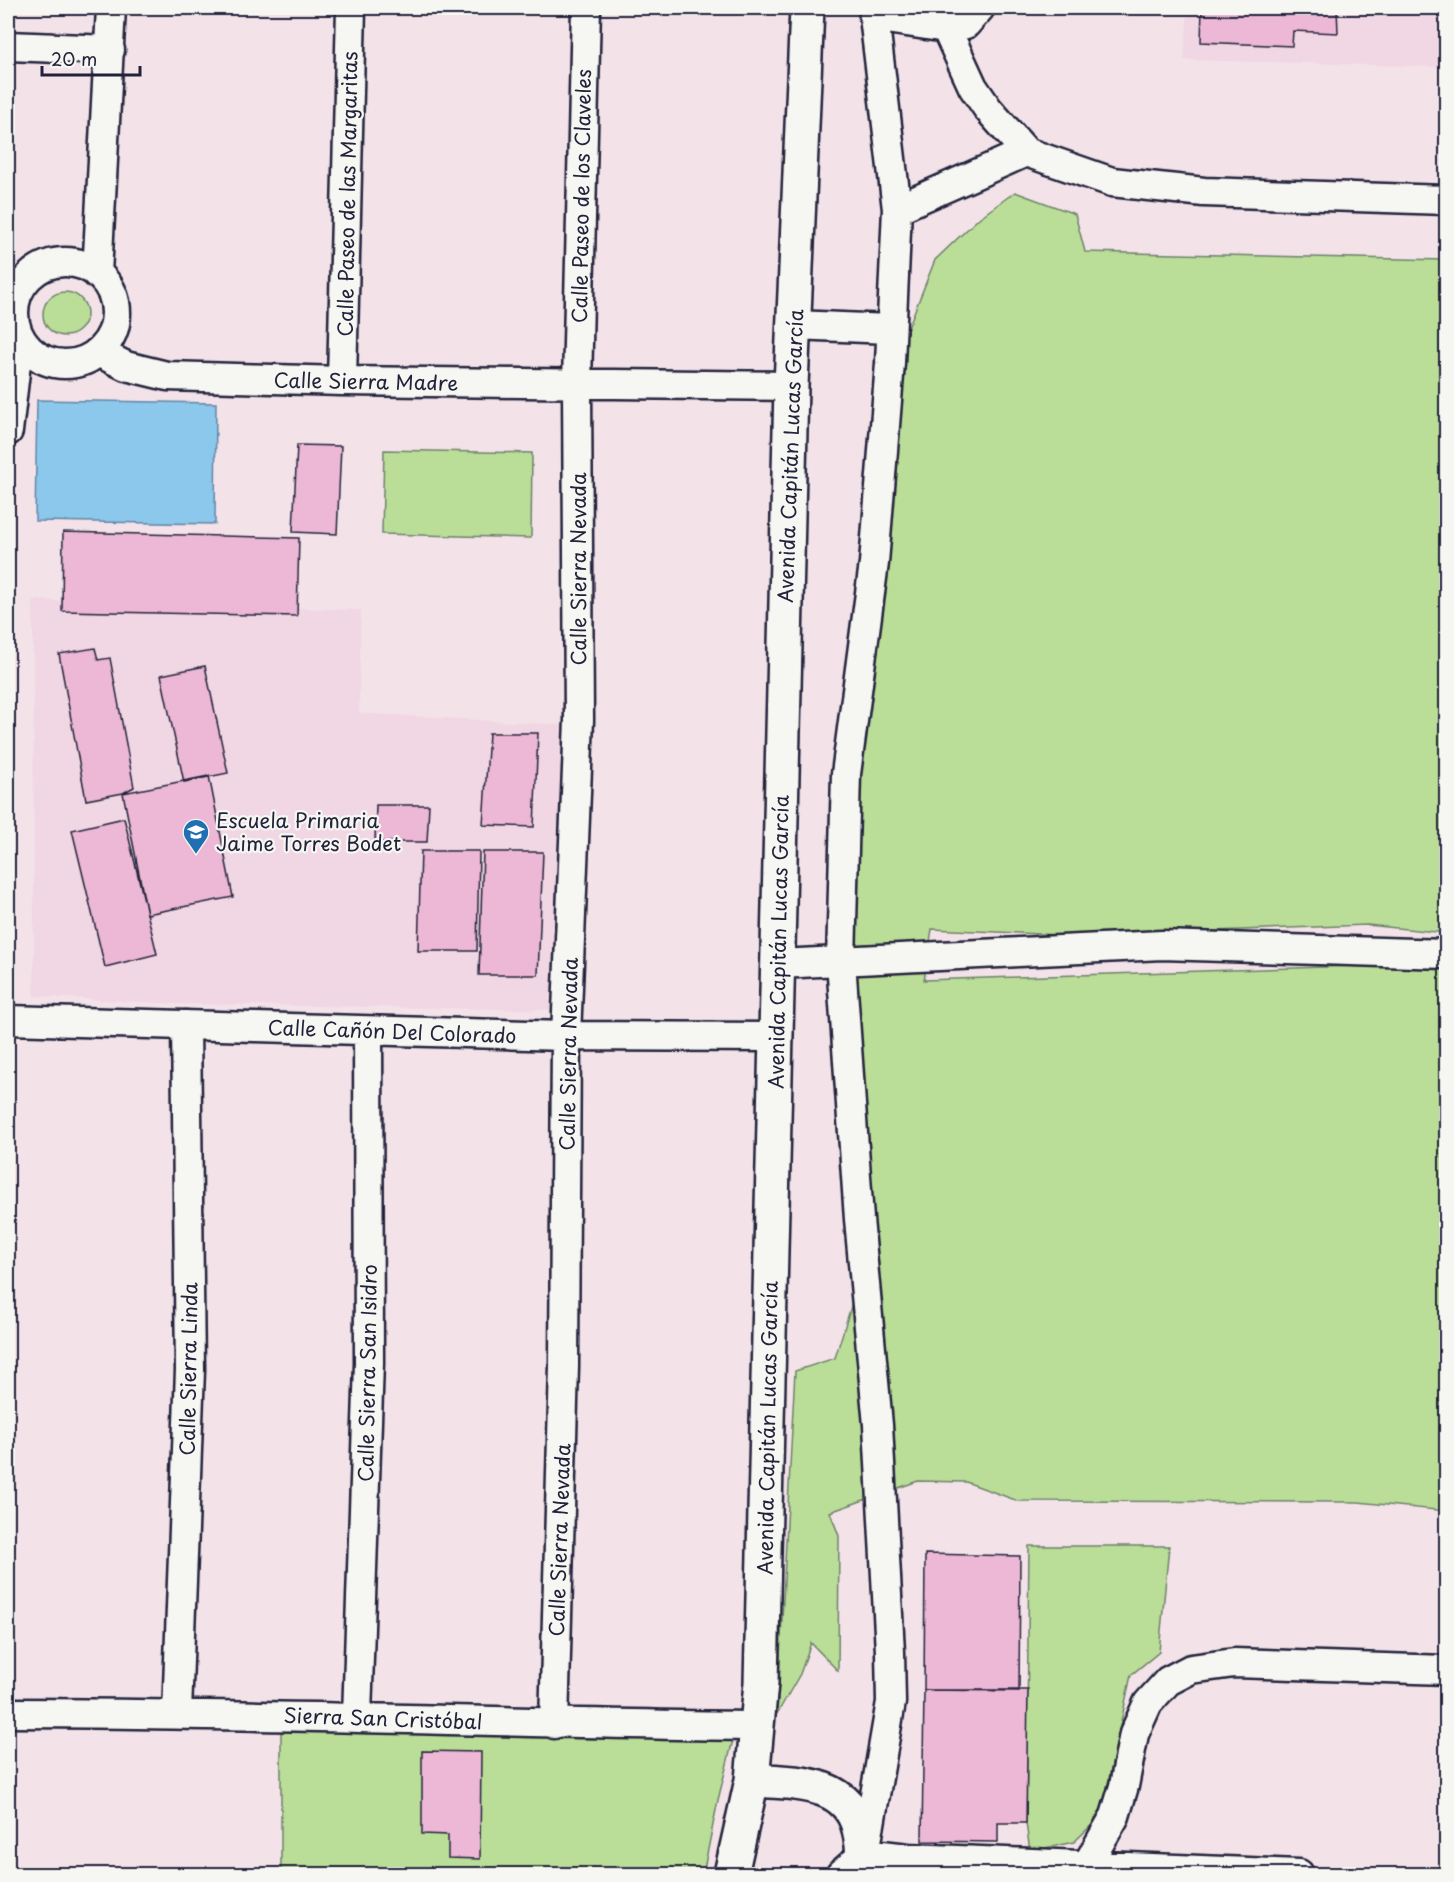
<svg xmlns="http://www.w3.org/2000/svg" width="1454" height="1882" viewBox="0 0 1454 1882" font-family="'Playpen Sans',sans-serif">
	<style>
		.built { fill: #f1d6e3 }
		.green { fill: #bade98; stroke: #6e806a; stroke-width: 1.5 }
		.water { fill: #8cc7ec; stroke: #6285a5; stroke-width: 1.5 }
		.building { fill: #ecb8d5; stroke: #22223b; stroke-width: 1.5 }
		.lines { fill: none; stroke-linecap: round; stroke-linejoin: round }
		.street-casing { stroke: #22223b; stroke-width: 33 }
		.secondary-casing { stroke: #22223b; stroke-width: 38 }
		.street { stroke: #f6f6f2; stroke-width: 28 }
		.secondary { stroke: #f6f6f2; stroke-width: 33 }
		.labels { text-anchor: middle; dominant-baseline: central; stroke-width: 4.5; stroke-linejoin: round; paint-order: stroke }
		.street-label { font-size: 20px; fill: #22223b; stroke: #f6f6f2 }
		.poi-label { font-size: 20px; fill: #22223b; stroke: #f6f6f2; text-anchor: start }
	</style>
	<rect width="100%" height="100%" fill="#f3e3e9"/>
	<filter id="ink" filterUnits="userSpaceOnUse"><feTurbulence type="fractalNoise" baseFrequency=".0167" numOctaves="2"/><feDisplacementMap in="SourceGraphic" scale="12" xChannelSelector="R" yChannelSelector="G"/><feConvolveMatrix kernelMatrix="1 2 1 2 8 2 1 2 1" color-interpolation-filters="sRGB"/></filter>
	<g filter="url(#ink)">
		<path class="built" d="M1188,8H1446V67L1184,60Z
			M33,600L361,610L359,713L566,725L565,1010L177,1004L34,996Z"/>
		<path class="green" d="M1015,192L1075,214L1085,252L1446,260V933L1367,925L1082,936L932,929L924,980L1446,963V1511L1358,1502L1018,1501L966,1482L918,1481L830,1512L839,1536L838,1671L811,1643L800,1674L777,1714L795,1371L835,1358L872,1239L853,1010L859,761L896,358L935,260L979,218Z
			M43 314a22 22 0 1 1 44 0a22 22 0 1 1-44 0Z
			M384,450L532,453L531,538L382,534Z
			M1029,1546H1169L1159,1652L1131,1675L1101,1816L1074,1842L1030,1851L1026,1823Z
			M281,1725L734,1736L718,1800L703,1874H281Z"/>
		<path class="water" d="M37,400L216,403L215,524L35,521Z"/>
		<path class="building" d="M1202,8H1337L1338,33L1293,31L1292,46L1201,42Z
			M297,445L341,446L337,534L293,532Z
			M63,532L299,538L297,616L62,611Z
			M95,648L98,660L110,658L134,787L123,793L86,800L59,654Z
			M205,666L228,773L184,782L161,675Z
			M489,733H538L534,827L483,825Z
			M209,776L233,897L147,914L123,793Z
			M376,805H429L427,842H375Z
			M124,818L157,954L105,967L72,830Z
			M421,851H479L477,951H418Z
			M483,852H543L538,975H479Z
			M925,1554L1020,1556L1019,1691L924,1690Z
			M924,1690H1028L1026,1823H998V1842L922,1841Z
			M422,1751L481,1752L480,1859L448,1858V1835L422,1834Z"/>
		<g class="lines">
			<g class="street-casing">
				<path id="street" d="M874,17L946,28L966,24L980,8
					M946,28L973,87L988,109L1026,152
					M8,46L110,50
					M897,209L1026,152L1112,182L1204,192L1446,200
					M14 313a51 51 0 1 1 102 0a51 51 0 1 1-102 0Z
					M97,274L111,8
					M794,325L890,329
					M98,352L126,366L167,376L342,381L791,386
					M342,381L351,8
					M8,431L19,338
					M779,964L1162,945L1446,954
					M8,1020L566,1036L776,1037
					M8,1713C258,1713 507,1723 757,1726
					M177,1713L190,1370L186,1025
					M357,1716L369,1363L368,1031
					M554,1724L564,1366L566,1036L579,720L577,385L586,8
					M865,1853L891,1702L890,1652L878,1425L859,1219L841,961L846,774L874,563L890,363L897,209L873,8
					M1087,1865L1115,1816L1124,1786L1134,1734L1148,1703L1168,1681L1191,1669L1234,1663L1446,1670
					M841,1874L865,1853L908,1858L1299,1874"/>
			</g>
			<g class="secondary-casing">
				<path id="secondary" d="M752,1780C793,1783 848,1780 859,1829C863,1846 864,1857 860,1874
					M731,1874L752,1780L761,1683L791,386L807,8"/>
			</g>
			<use href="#street" class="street"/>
			<use href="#secondary" class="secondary"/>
		</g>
	</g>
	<defs>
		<g id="school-pin" transform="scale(1.35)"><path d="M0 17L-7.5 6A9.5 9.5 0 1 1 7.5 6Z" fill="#1f6fb2" stroke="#f6f6f2"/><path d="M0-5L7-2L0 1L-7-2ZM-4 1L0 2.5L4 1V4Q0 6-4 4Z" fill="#fff"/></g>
	</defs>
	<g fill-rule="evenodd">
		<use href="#school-pin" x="196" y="832"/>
	</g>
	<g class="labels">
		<g class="street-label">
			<text transform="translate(347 194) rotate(-89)">Calle Paseo de las Margaritas</text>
			<text transform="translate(581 196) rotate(-89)">Calle Paseo de los Claveles</text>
			<text transform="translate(366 381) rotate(1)">Calle Sierra Madre</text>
			<text transform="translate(790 456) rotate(-88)">Avenida Capitán Lucas García</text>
			<text transform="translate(578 569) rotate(-90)">Calle Sierra Nevada</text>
			<text transform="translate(778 942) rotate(-89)">Avenida Capitán Lucas García</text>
			<text transform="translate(392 1031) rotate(2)">Calle Cañón Del Colorado</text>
			<text transform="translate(568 1054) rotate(-89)">Calle Sierra Nevada</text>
			<text transform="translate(188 1369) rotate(-89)">Calle Sierra Linda</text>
			<text transform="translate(367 1373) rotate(-89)">Calle Sierra San Isidro</text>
			<text transform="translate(767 1428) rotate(-89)">Avenida Capitán Lucas García</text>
			<text transform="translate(559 1540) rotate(-88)">Calle Sierra Nevada</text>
			<text transform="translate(383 1718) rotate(2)">Sierra San Cristóbal</text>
		</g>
		<g class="poi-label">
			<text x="216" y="820">Escuela Primaria<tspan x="216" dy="23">Jaime Torres Bodet</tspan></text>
		</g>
	</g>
	<rect width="1454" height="1882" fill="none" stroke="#f6f6f2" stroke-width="30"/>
	<rect x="15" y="15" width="1424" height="1852" fill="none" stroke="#22223b" stroke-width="2" filter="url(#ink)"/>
	<path d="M42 66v9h98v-9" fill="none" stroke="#22223b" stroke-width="3"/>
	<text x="51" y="66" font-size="18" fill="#22223b" stroke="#f6f6f2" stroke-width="4.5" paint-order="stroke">20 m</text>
</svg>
